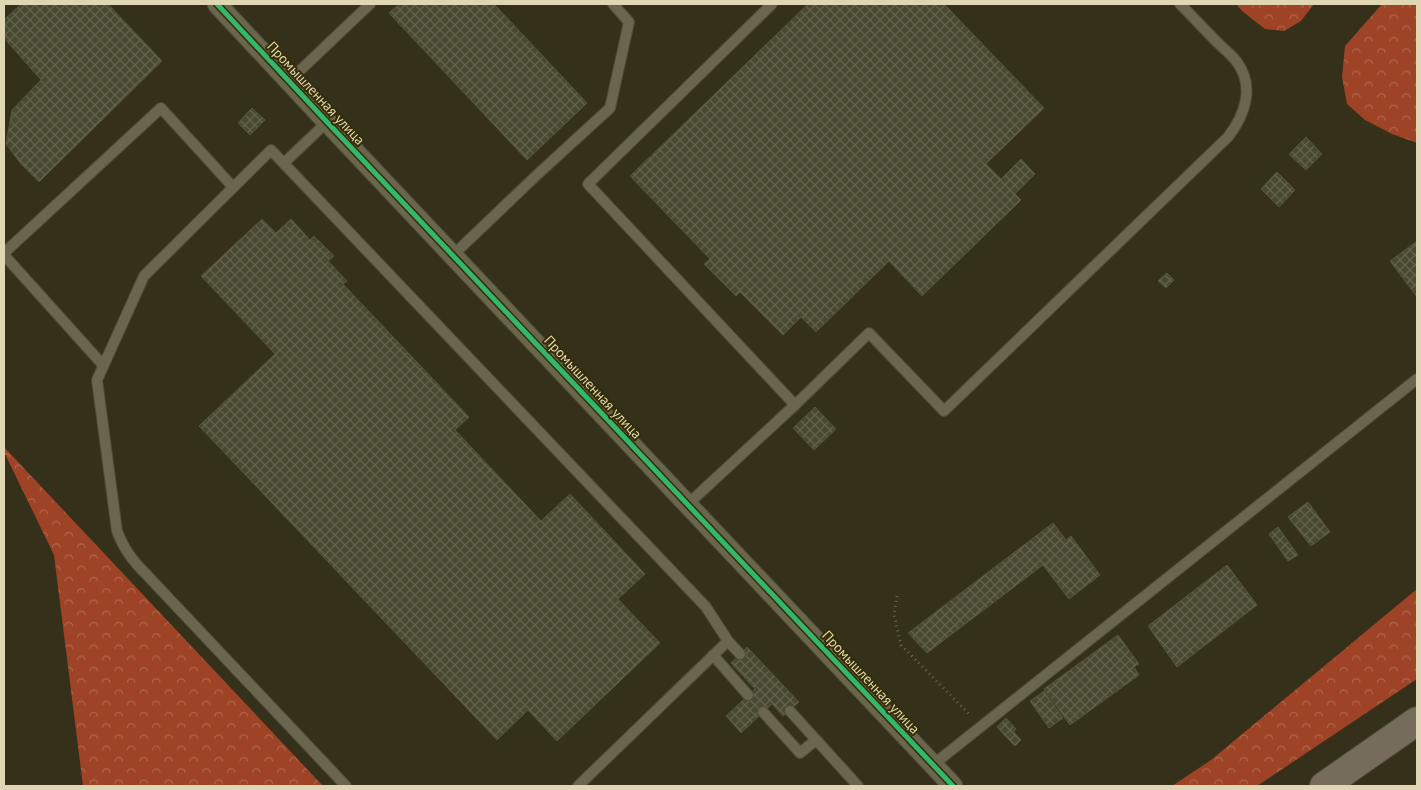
<svg xmlns="http://www.w3.org/2000/svg" width="1421" height="790" viewBox="0 0 1421 790" font-family="'PT Sans',sans-serif">
	<style>
		.forest { fill: url(#forest-crowns) }
		.building { fill: url(#building-cross-hatch); stroke: #54543c }
		.lines { fill: none; stroke-linecap: round; stroke-linejoin: round }
		.lane-casing { stroke: #4f4b38; stroke-width: 12 }
		.street-casing { stroke: #4f4b38; stroke-width: 21 }
		.primary-casing { stroke: #4f4b38; stroke-width: 30 }
		.path { stroke: #6a6651; stroke-width: 3; stroke-dasharray: 1 4; stroke-linecap: butt }
		.lane { stroke: #6a654d; stroke-width: 10 }
		.street { stroke: #6a654d; stroke-width: 19 }
		.primary { stroke: #756c5b; stroke-width: 28 }
		.cycleway-casing { stroke: #352d05; stroke-width: 8 }
		.cycleway { stroke: #33b770; stroke-width: 5 }
		.labels { text-anchor: middle; dominant-baseline: central; stroke-width: 4; stroke-linejoin: round; paint-order: stroke }
		.street-label { font-size: 14px; fill: #dfd7b4; stroke: #352d05 }
	</style>
	<defs>
		<pattern id="forest-crowns" width="20" height="18" patternUnits="userSpaceOnUse" patternTransform="scale(1.25)"><rect width="20" height="18" fill="#9f4326"/><path d="M2 6a3 3 0 1 1 6 0M12 15a3 3 0 1 1 6 0" fill="none" stroke="#b0664d"/></pattern>
		<pattern id="building-cross-hatch" width="8" height="8" patternUnits="userSpaceOnUse" patternTransform="scale(1.25)"><rect width="8" height="8" fill="#494830"/><path d="M0 0l8 8M0 8l8-8" fill="none" stroke="#63624c"/></pattern>
	</defs>
	<rect width="100%" height="100%" fill="#34301a"/>
	<path class="forest" d="M1236,4H1314L1301,21L1284,31L1265,29L1242,11Z
		M1382,4H1417V143L1392,134L1365,120L1347,104L1342,77L1345,46Z
		M4,447L323,786H83L54,555L4,452Z
		M1417,589V679L1257,786H1172L1211,760Z"/>
	<path class="building" d="M21,4H108L162,61L39,182L21,164L6,144L12,110L41,80L4,38V20Z
		M399,4H494L587,103L527,160L389,13Z
		M808,4H944L1044,108L986,164L1001,179L1021,159L1035,174L1015,194L1021,200L922,296L889,261L816,332L801,317L783,335L740,292L736,296L704,264L710,259L630,176Z
		M252,108L265,120L250,135L238,123Z
		M1306,137L1322,154L1306,170L1289,154Z
		M1277,172L1295,190L1279,207L1261,189Z
		M262,219L276,233L291,219L310,240L314,236L334,256L328,261L347,281L343,284L469,417L455,430L541,521L570,494L645,574L618,599L660,643L557,741L528,710L497,740L199,426L275,354L201,276Z
		M1417,241V297L1390,261Z
		M1167,273L1174,280L1166,288L1158,281Z
		M815,407L836,429L814,450L793,428Z
		M1308,502L1330,532L1311,546L1288,517Z
		M1053,523L1066,540L1071,536L1100,575L1069,599L1043,565L927,653L908,633Z
		M1278,527L1298,555L1288,561L1269,534Z
		M1227,565L1257,605L1177,667L1148,626Z
		M1118,635L1139,664L1134,667L1139,675L1070,725L1044,689Z
		M747,647L799,702L783,716L772,704L741,733L726,716L755,689L731,663Z
		M1044,691L1063,718L1049,728L1030,701Z
		M1006,718L1016,729L1007,738L997,727Z
		M1014,732L1021,740L1015,746L1007,738Z"/>
	<g class="lines">
		<g class="lane-casing">
			<path id="lane" d="M772,4L588,184L795,405
				M289,81L370,4
				M284,163L327,122
				M4,253L161,108L233,187
				M4,255L103,365
				M453,255L539,173L610,108L629,22L613,4
				M688,504L795,405L869,333L944,411L1228,137C1245,115 1255,87 1237,62C1232,55 1224,49 1218,43C1205,30 1193,17 1180,4
				M713,655L748,695
				M790,711L858,786
				M763,712L800,753L816,740
				M934,764L1417,379
				M346,786L145,573C132,560 124,549 117,531L97,380L144,276L271,150L706,607L728,641L740,654
				M578,786L728,641"/>
		</g>
		<g class="street-casing">
			<path id="street" d="M217,4L327,122L953,786"/>
		</g>
		<g class="primary-casing">
			<path id="primary" d="M1324,786L1417,721"/>
		</g>
		<path class="path" d="M897,596L894,614L901,645L971,716"/>
		<use href="#lane" class="lane"/>
		<use href="#street" class="street"/>
		<use href="#primary" class="primary"/>
		<g class="cycleway-casing">
			<path id="cycleway" d="M217,4L327,122L953,786"/>
		</g>
		<use href="#cycleway" class="cycleway"/>
	</g>
	<g class="labels">
		<g class="street-label">
			<text transform="translate(316 93) rotate(47)">Промышленная улица</text>
			<text transform="translate(593 387) rotate(47)">Промышленная улица</text>
			<text transform="translate(871 682) rotate(47)">Промышленная улица</text>
		</g>
	</g>
	<rect width="1421" height="790" fill="none" stroke="#dfd7b4" stroke-width="10"/>
</svg>
